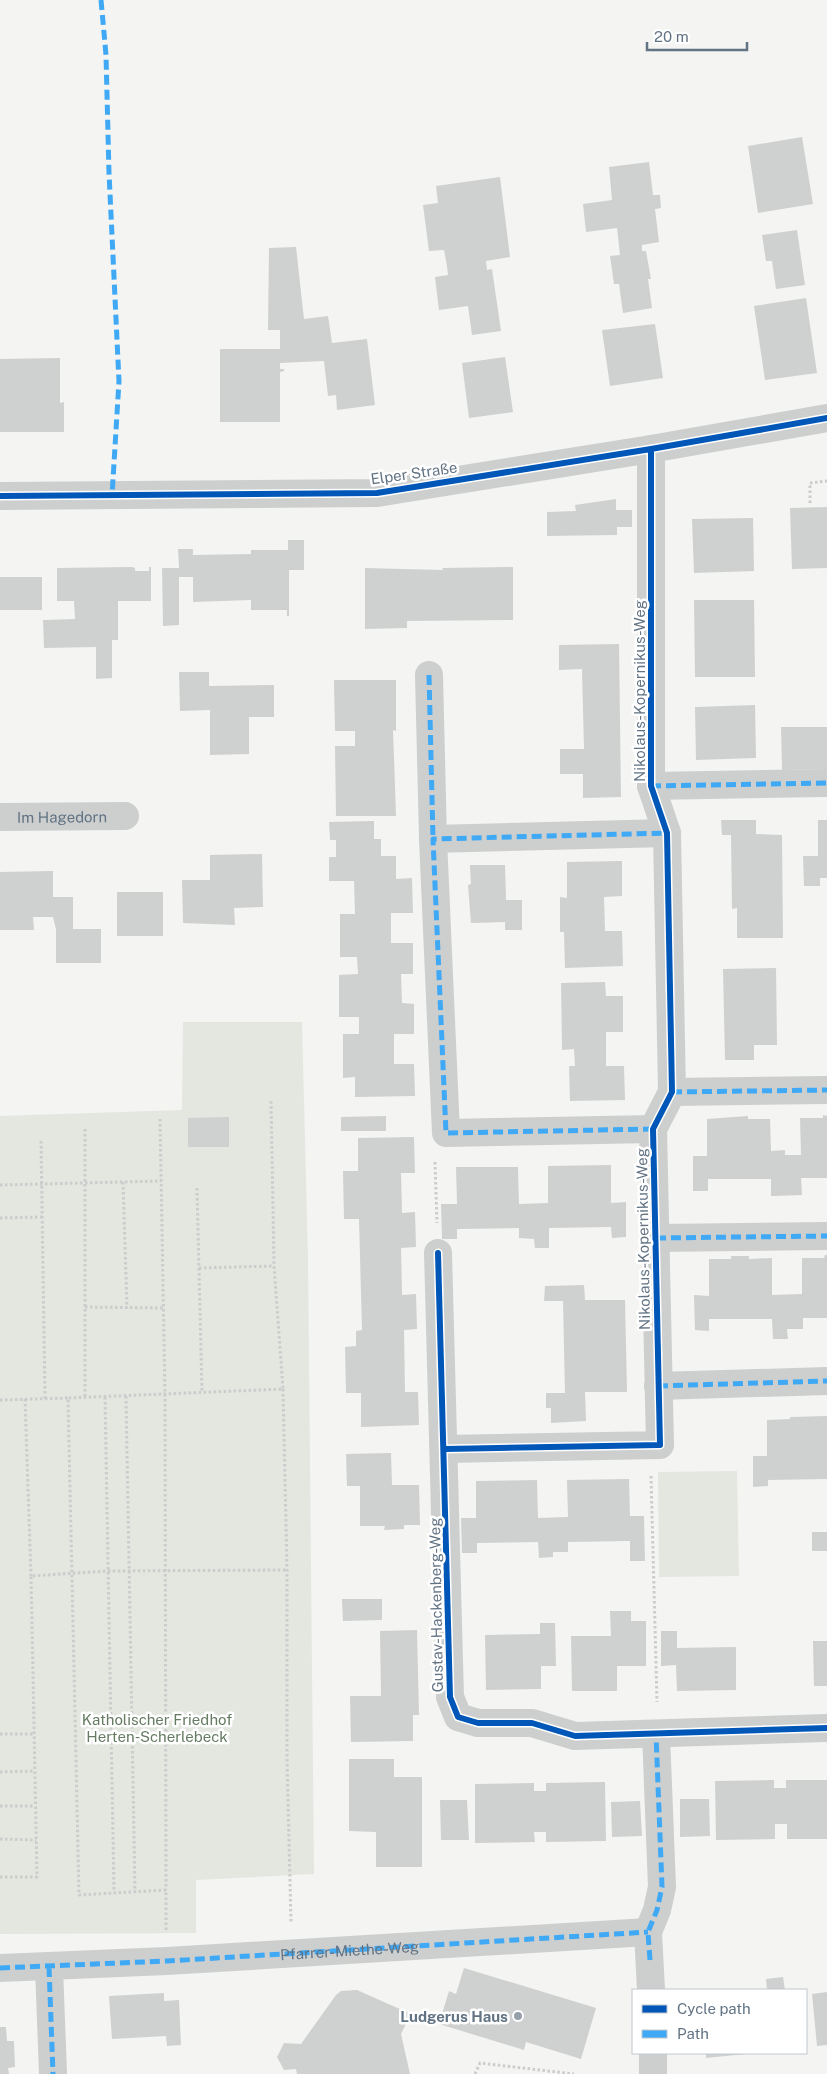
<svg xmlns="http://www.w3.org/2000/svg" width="827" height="2074" viewBox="0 0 827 2074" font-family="'Public Sans',sans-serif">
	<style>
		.green { fill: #e3e7e0 }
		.building { fill: #cfd0d0 }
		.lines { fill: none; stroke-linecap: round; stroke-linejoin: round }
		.path { stroke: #cbcccc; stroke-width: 3; stroke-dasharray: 2.5 2.5; stroke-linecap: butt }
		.minor { stroke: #cdcfcf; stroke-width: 28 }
		.quiet { stroke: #3fa9f5; stroke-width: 5; stroke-dasharray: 10 5; stroke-linecap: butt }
		.cycleway-casing { stroke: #fff; stroke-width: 9 }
		.cycleway { stroke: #0057b8; stroke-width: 6 }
		.poi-dot { fill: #95a0aa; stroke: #fff; stroke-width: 2 }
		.labels { text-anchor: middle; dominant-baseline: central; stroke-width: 5; stroke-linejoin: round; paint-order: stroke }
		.street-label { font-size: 15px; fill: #627384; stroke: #fff }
		.park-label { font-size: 15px; fill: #657b62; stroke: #fff }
		.poi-label { font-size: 15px; font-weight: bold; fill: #627384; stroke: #fff; text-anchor: end }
	</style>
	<rect width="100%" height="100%" fill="#f4f4f2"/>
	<path class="green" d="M183,1022H302L308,1260L314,1874L196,1880V1933L0,1934V1116L182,1110Z
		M737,1471L739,1576L659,1577L658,1472Z"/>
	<path class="building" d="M802,137L813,204L758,213L748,146Z
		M649,162L653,195H660L661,208L655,209L659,242L642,245V251H646L651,279H648L652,308L623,313L619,284H614L610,256L620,255L617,228L586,232L583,204L612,200L609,167Z
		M500,177L510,257L486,261L487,270L492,269L501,331L472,335L468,306L439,310L435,277L448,275L447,266L444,250L429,251L423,205L438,203L436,186Z
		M797,230L805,285L776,289L772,261H766L762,235Z
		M296,247L304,319L328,316L332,343L367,339L375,405L337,410L336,395L328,396L324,361L280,363V369H284V371L280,372V422H220V349H280V330H268L269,248Z
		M806,298L817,373L765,380L754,306Z
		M655,324L663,378L610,386L602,330Z
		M505,357L513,412L469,418L462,363Z
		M60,358V403L64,402V432H0V359Z
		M616,499V510H632V527H617V535L547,536V512L576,511L575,505Z
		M827,507V568L792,569L790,508Z
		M753,518L754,571L694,573L692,519Z
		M288,540H304V570H289V616H287V610H251V600L193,602V577H179V625L163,626L162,568H179L178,549H193V555L251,554V550H288Z
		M132,567L135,568V571H149V567H151V601H118V640H112V678L96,679V647L44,648L43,620L75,619L74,601H57V568Z
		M513,567V620L407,621V628L365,629V568L443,570L442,568Z
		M0,577H42V610H0Z
		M694,600H754L755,677H695Z
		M619,644L621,797L583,798V774H560V749H584L582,669L559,670V645Z
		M179,672H209V686L274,685V717H249V754L210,755V710L180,711Z
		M334,680H396V731L393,730L396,816H336L335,746H355V731H335Z
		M755,705L756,758L696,760L695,707Z
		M781,727H827V769L782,770Z
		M721,820H756V834L782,835L783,938H737V908L732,909L731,835H722Z
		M818,820H827V878H820V886H804L803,856H818Z
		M374,821V839H381V856H396V879L412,878L413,913H391V943H413V974H401L402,1003L414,1004V1034H394V1064H414L415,1096L355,1097V1077L343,1078V1034H359V1017H339V975L358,974L357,957H340V914H355L354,881H329V857H336V840H330L329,822Z
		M262,854L263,907L234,908L235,925L183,923L182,880H210V855Z
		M622,861V896L604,897L605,931H622L623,966L565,968L564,932H560V897L567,898V862Z
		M470,865H505L506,900H522V930H505V922L471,923L468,885L471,884Z
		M53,871V897H73V929H101V963H56V929L53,917H33L34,930H0V872Z
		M117,892H163V936H117Z
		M776,968L777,1045H754V1060H725L723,969Z
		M605,982L606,996H623V1032H606V1066H624L625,1100L570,1101L569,1066H575L574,1049L562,1050L561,983Z
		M823,1115L827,1116V1178H801L802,1195L771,1196V1179H708V1191H693V1156H707V1119L748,1116V1119H770L771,1151L785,1150V1155H801L800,1118H823Z
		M386,1116V1131H341V1117Z
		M229,1117V1147H188V1118Z
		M414,1137L415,1173H401L402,1213L415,1212L416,1247L401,1248L402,1295L416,1294L417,1329L404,1330L405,1392H418L419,1425L361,1427V1393H346L345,1347L356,1346V1331L362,1330L359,1219H344L343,1171H358V1138Z
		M611,1165V1203L626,1202V1237L612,1238L611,1227L549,1228V1248H535L534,1239L519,1238V1228L457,1229V1239H442L441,1204H457L456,1167H518L519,1204L548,1203V1166Z
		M825,1255H827V1318H803V1329H787L788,1339H773L772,1319H709V1331L695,1330L694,1295L709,1296V1259H731V1256H749V1259L772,1258V1295L802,1294V1258H824Z
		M584,1285L585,1300H625L627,1392H585L586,1421L551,1423V1408H546V1393H565L563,1301H544L545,1286Z
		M827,1416V1479L768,1480V1486L753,1487V1456H767V1420L790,1419V1417Z
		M391,1453L392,1485H419L420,1525H404V1529L384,1530L385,1526H360V1486H347L346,1454Z
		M629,1479L630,1516H644L645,1561H630V1541L568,1542V1552H553V1557L539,1558L538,1542L477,1543V1553H462L461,1518H476V1481L537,1480L538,1518L568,1517L567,1480Z
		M812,1532H827V1551H812Z
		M342,1599H382V1620L343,1621Z
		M610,1611H631V1621H646V1666H617V1691H572L571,1636H611Z
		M540,1623H555L556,1666H541V1689L486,1690L485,1635L540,1634Z
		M417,1630L419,1715H413V1741L351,1742L350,1696H381L380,1631Z
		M661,1631H677V1648L736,1647V1690L677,1691L676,1665L661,1666Z
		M813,1641H827V1686H814Z
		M349,1759H394V1777H422V1867H376V1832L349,1831Z
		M774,1780V1788H786V1780H827V1839H787V1824H775V1839L716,1840L715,1781Z
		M605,1782L606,1841L546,1842V1832H534L535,1842L475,1843V1784L534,1783V1791H546V1783Z
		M680,1799H709L710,1836L680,1837Z
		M440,1800H467L469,1840H441Z
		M640,1801L642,1836L612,1837L611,1802Z
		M464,1968L596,2008L581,2059L526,2042L524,2050L439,2024L449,1991L456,1994Z
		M783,1977L785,1990H767L766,1979Z
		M357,1990L411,2014L401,2034L410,2074H297L296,2069L284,2070L277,2057L284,2043L301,2044L336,1995L341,1991Z
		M827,1992V2045L817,2046L812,1994Z
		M164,1993V2001L179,2000L181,2045L167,2046L166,2036L112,2039L109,1996Z
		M0,2027H6L7,2041H14L15,2067L8,2068L9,2074H0Z
		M706,2053H745V2054L706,2058Z"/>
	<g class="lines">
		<path class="path" d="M810,503V483L827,481
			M160,1119L165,1395L166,1890
			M85,1129V1398
			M41,1141L45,1399
			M435,1162L437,1223
			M123,1182L127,1308
			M0,1185L161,1181
			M197,1188L202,1393
			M0,1218L42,1217
			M199,1268L274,1266
			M85,1307L164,1308
			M283,1389L287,1570V1757L291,1923
			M126,1396L135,1892
			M105,1397L114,1892
			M25,1399L31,1576
			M0,1400L68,1398
			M651,1476L657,1702
			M0,1734H34
			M0,1772L35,1771
			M0,1806H35
			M0,1839L36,1840
			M0,1877H37L31,1576L108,1571L287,1570
			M166,1930V1890L79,1895L68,1398L283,1389L274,1266L271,1099
			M475,2074L480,2063L574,2074"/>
		<g class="minor">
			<path d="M0,496L377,493L651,449L827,418"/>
			<path d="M429,675L433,839"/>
			<path d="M651,786L827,783"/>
			<path id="s1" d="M0,817L125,816"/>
			<path d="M672,1092L827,1090"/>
			<path d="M653,1129L446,1133L433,839L667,833"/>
			<path d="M656,1238L827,1236"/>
			<path d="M438,1253L450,1697L458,1717L478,1723H532L575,1736L827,1728"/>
			<path d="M658,1386L827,1381"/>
			<path d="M445,1449L660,1445L653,1129L672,1092L667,833L651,786V449"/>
			<path d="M49,1967L53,2074"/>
			<path id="s2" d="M0,1968L167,1961L648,1932"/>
			<path d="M651,1990L648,1932L657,1910L662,1887L656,1734"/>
			<path d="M653,2053V2074"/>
		</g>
		<path class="quiet" d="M101,0L106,55L109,173L119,381L112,496
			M429,675L433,839
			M651,786L827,783
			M672,1092L827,1090
			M653,1129L446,1133L433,839L667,833
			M656,1238L827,1236
			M658,1386L827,1381
			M650,1960L648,1932L657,1910L662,1887L656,1734
			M49,1967L53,2074
			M0,1968L167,1961L648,1932"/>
		<g class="cycleway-casing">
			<path id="cycleway" d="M0,496L377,493L651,449L827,418
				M438,1253L450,1697L458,1717L478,1723H532L575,1736L827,1728
				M445,1449L660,1445L653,1129L672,1092L667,833L651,786V449"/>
		</g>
		<use href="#cycleway" class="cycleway"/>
	</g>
	<circle class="poi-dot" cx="518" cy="2016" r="5"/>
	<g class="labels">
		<g class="street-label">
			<text transform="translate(414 473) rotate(-8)">Elper Straße</text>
			<text transform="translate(639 691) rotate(-90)">Nikolaus-Kopernikus-Weg</text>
			<text stroke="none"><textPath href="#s1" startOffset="62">Im Hagedorn</textPath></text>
			<text transform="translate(643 1239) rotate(-91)">Nikolaus-Kopernikus-Weg</text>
			<text transform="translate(436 1605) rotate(-91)">Gustav-Hackenberg-Weg</text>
			<text stroke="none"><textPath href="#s2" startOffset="350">Pfarrer-Miethe-Weg</textPath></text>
		</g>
		<g class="park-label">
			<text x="157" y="1719">Katholischer Friedhof<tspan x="157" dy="17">Herten-Scherlebeck</tspan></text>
		</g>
		<g class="poi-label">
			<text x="508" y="2016">Ludgerus Haus</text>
		</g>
	</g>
	<rect x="632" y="1989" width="175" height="65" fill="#ffffff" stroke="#c0c7ce"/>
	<rect x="642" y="2005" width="25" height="8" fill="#0057b8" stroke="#c0c7ce"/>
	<text x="677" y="2014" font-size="15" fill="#627384">Cycle path</text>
	<rect x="642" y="2030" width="25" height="8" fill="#3fa9f5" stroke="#c0c7ce"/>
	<text x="677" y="2039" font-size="15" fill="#627384">Path</text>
	<path d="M647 42v8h100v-8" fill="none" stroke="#627384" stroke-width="2.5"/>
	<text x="654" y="42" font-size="15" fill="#627384" stroke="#ffffff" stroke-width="4" paint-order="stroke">20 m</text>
</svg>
